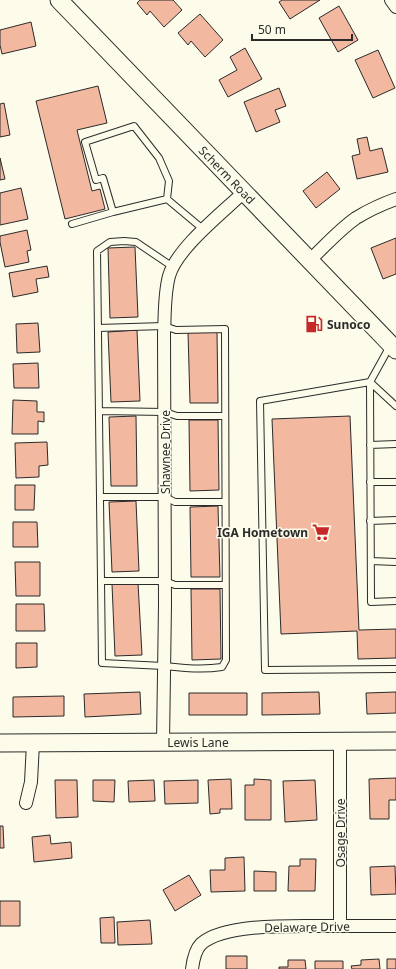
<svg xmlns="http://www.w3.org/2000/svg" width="396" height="969" viewBox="0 0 396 969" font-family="'Noto Sans',sans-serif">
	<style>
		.building { fill: #f2b8a0; stroke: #2b2b2b }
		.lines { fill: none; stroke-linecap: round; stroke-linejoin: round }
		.lane-casing { stroke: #2b2b2b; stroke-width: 8 }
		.street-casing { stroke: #2b2b2b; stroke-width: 14 }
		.secondary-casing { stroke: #2b2b2b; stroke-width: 19 }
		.lane { stroke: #fdfbea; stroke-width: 6 }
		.street { stroke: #fdfbea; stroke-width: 12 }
		.secondary { stroke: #fdfbea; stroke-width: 17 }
		.labels { text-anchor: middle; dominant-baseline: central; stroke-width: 3; stroke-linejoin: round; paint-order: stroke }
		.street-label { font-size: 12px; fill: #2b2b2b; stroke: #fdfbea }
		.poi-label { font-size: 12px; font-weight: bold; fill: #2b2b2b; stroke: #fdfbea; text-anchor: start }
	</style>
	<rect width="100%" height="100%" fill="#fdfbea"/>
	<path class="building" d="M140,0H173L182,10L164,27L150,11L147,15L137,3Z
		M282,0H320L290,19L279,2Z
		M339,6L358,40L338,52L319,18Z
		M200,14L223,40L205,57L191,41L188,45L178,33Z
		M31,22L36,46L2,54L0,45V30Z
		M245,48L262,79L228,97L219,80L237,70L230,57Z
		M378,50L395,88L373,98L355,60Z
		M98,86L107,123L77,130L92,191L100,189L105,209L65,219L36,101Z
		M279,88L286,106L275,110L280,122L256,132L244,102Z
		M4,103L10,135L0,137V104Z
		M367,137L370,151L382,148L388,172L357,179L352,156L360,154L357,139Z
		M0,158L5,179L0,180Z
		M327,172L340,189L316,208L303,191Z
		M21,188L28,219L0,225V193Z
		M27,230L31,250L27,251L29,262L5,267L0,242V236Z
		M396,238V274L383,279L371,248Z
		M135,247L138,317L110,318L108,248Z
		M47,266L49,277L36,279L38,292L13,297L9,273Z
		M38,323L40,352L17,353L16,324Z
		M137,330L140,401L111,402L108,332Z
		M188,332H217L218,403H190Z
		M38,363L39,388H14L13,364Z
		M13,400L37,401V412H44V422L38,421V434H12Z
		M136,416L137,486H111L109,417Z
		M350,416L359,630L396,629V658L358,659L357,631L281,634L272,419Z
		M189,420H218L219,490L190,491Z
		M47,442L48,465L39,466V477L16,478L15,443Z
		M15,485H35L34,510H15Z
		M136,501L139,571L112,572L109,502Z
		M218,506L220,577H191L190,507Z
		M13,522H37L38,547H13Z
		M15,562H40V596H16Z
		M138,583L142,655L115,656L112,584Z
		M191,589H220L221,659L192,660Z
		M16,604H44L45,631H16Z
		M16,643H37V667L16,668Z
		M140,692L141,714L85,717L84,694Z
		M319,692L320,714L262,715V693Z
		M396,692V713L367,714L366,693Z
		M189,693H247V715H189Z
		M64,696V716L13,717V697Z
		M396,778V800H389V819H370L369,779Z
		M231,779L232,809H220V813L210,814L208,780Z
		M254,779L271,780V820H245V785H254Z
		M55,780H77L78,817L56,818Z
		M93,780H115L114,802L93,801Z
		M154,780L155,801L129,802L128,781Z
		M198,780V803L165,804L164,781Z
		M315,780L317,820L285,822L283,781Z
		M0,826H3L4,848H0Z
		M50,835L51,844L71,842L72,858L34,862L32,837Z
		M244,857L245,891L211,892L210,870H225V858Z
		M300,859H316L315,891H288L289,866H300Z
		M395,866L396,894L371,895L370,867Z
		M254,871L276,872V891H254Z
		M189,875L201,895L175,911L163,890Z
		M0,901H20V926H0Z
		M114,917L115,943H101L100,918Z
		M150,920L152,944L118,945L117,922Z
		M226,956H247V969H226Z
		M379,959L380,969H352L351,966L361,965V960Z
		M387,959H396V969H387Z
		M288,960H305L306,969H279V967H288Z
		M315,961H343V969H315Z"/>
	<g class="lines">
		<g class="lane-casing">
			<path id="lane" d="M167,199L169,181L159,158L134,126L85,142L96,180L103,178L113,212L167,199L204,230
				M72,224L113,212
				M98,328L164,326L176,330L225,329L226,660L222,667C202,670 184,668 164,666C143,665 122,664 102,663L97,251L110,242L124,241L136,242L173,267
				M390,346L370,382L371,602L396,601
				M396,406L370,382L260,401L265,670L396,669
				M99,411L165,412L177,416H225
				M370,445L396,444
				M370,482H396
				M100,497H165L175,502H225
				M370,521L396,520
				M371,561L396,562
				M101,581H165L175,585H225"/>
		</g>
		<g class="street-casing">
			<path id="street" d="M391,0L396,7
				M310,260C325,246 339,230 356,218C369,210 382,204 396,199
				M163,742L165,604L164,334C165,315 164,295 169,276C177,248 222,213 244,192
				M26,803L31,782L33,743
				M340,926V741
				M192,969C193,961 195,950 201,944C224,923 295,926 326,926C349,926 373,926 396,926"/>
		</g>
		<g class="secondary-casing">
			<path id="secondary" d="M59,0L396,350
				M0,743L396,741"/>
		</g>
		<use href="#lane" class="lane"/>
		<use href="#street" class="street"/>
		<use href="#secondary" class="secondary"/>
	</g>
	<defs>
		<g id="fuel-bare" transform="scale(1.38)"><path d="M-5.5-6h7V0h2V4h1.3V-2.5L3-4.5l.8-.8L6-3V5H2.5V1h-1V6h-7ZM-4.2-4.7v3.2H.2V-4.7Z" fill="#c62828" stroke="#fdfbea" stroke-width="2.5" paint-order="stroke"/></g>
		<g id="supermarket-bare" transform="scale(1.38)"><path d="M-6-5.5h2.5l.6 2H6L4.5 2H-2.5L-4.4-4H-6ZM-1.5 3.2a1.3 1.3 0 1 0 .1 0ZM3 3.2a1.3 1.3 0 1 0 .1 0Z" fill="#c62828" stroke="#fdfbea" stroke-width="2.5" paint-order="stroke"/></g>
	</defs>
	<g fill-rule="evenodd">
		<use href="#fuel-bare" x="314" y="324"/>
		<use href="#supermarket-bare" x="321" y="532"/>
	</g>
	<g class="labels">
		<g class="street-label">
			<text transform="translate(227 175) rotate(46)">Scherm Road</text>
			<text transform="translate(165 452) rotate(-90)">Shawnee Drive</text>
			<text x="198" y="742">Lewis Lane</text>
			<text transform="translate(340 833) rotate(-90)">Osage Drive</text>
			<text transform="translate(307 927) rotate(-1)">Delaware Drive</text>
		</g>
		<g class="poi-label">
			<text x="327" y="324">Sunoco</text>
			<text x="308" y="532" text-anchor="end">IGA Hometown</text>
		</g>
	</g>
	<path d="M252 34v6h100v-6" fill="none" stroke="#2b2b2b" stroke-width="2"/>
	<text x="258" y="34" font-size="12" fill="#2b2b2b" stroke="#fdfbea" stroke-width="3" paint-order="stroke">50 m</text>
</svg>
